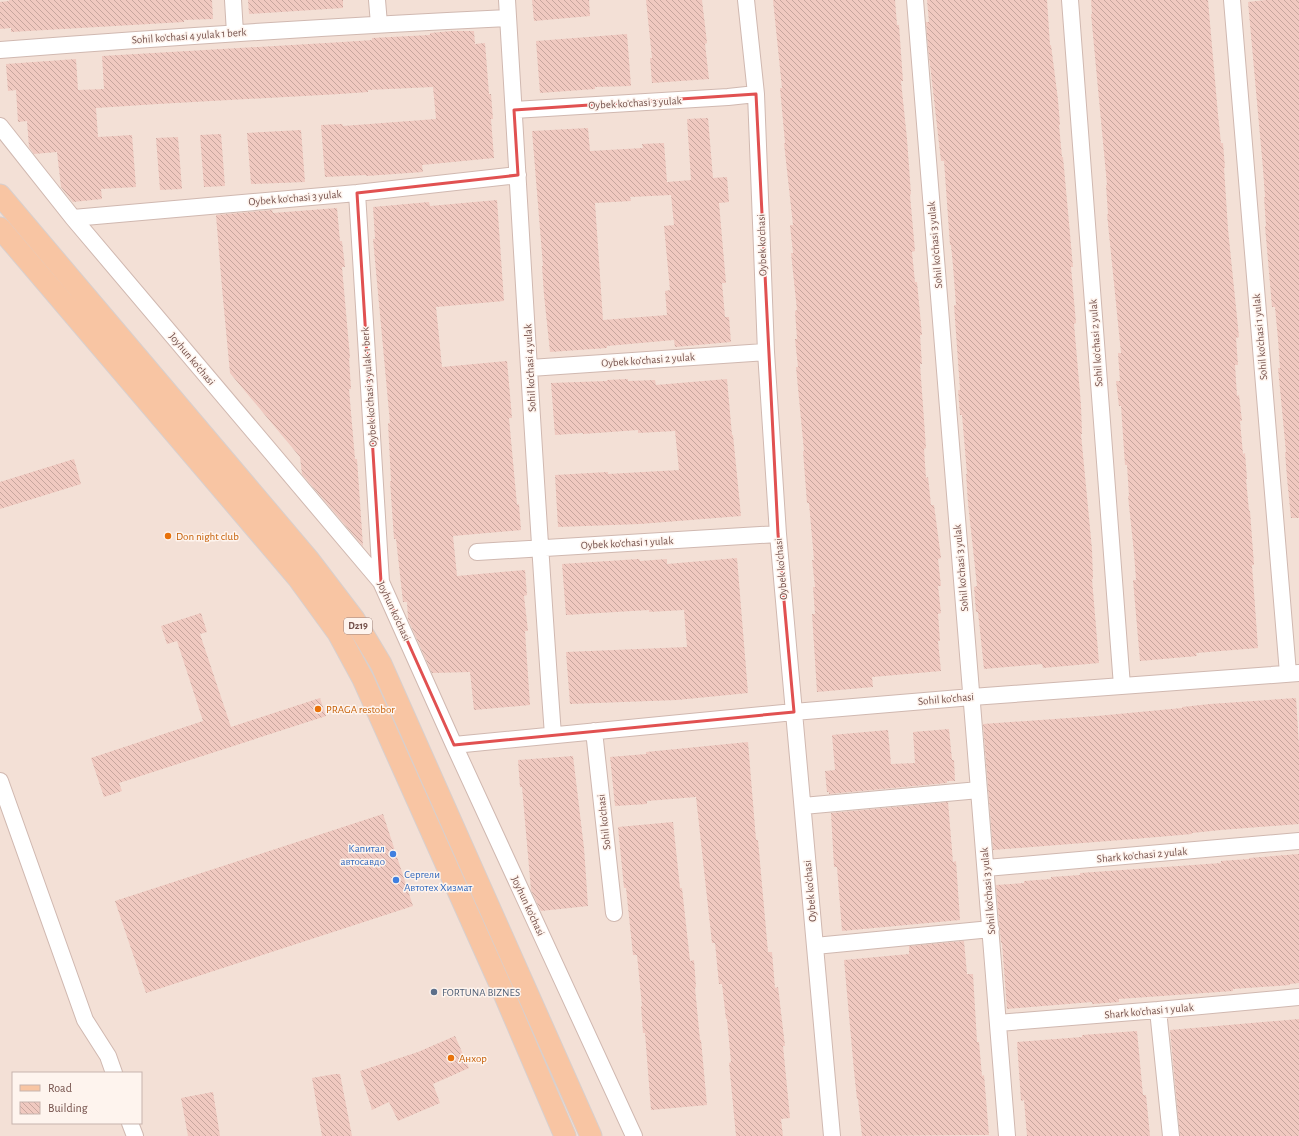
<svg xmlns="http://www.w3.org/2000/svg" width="1299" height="1136" viewBox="0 0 1299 1136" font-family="'Alegreya Sans',sans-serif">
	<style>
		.residential { fill: #f3e0d6; fill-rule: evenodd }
		.building { fill: url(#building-back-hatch); fill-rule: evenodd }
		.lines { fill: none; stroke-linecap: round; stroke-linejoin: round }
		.minor-casing { stroke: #d0b8b0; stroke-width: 18 }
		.major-casing { stroke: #d8cfcd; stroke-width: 23 }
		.minor { stroke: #fff; stroke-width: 16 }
		.major { stroke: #f8c5a3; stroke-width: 21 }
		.marked { fill: none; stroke: #e15151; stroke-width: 3; stroke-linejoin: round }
		.food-dot { fill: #e8710a; stroke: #fef4ee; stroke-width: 1.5 }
		.shop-dot { fill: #3f7fe0; stroke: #fef4ee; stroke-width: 1.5 }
		.service-dot { fill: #5c6f8a; stroke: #fef4ee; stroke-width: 1.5 }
		.labels { text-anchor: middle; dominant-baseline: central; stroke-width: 3; stroke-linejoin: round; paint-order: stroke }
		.shield { fill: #fef4ee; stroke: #9e837d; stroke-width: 1 }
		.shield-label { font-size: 10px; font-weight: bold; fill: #75524c }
		.street-label { font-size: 11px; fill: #75524c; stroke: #fef4ee }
		.food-label { font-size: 11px; fill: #c56008; stroke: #fef4ee; text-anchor: start }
		.shop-label { font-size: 11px; fill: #366cbe; stroke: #fef4ee; text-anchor: end }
		.service-label { font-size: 11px; fill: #4e5e75; stroke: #fef4ee; text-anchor: start }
	</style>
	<defs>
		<pattern id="building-back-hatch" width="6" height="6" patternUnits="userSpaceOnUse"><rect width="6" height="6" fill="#f0c9c0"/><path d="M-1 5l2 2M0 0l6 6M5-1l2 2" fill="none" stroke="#c7a69e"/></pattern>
	</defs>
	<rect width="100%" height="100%" fill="#fcf0e8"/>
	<path class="residential" d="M0,0H1299V1136H0ZM13,1073H141V1123H13Z"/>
	<path class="building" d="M9,0H212L213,19L184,20V22L11,32V28L0,29V2L9,1Z
		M248,0H343V8L249,14Z
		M532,0H589L590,16L534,21Z
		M646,0H702L707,43L705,44L709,79L652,83L650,58H652Z
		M773,0H895L897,25H899L903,81H901L907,139L911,194L910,195L915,251L912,252L915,282H917L922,335H920L922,364H920L926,448L924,449L926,478L928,477L931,505H934L941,558L938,559L941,586H938L941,613L938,614L940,641H938L941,671L872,677L873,687L817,692L812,614H815L813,587H815L812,560H814L809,503H807L803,451H804L796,367H798L795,339H797L795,311L797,310L791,253H793L790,225H793L784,143H785L780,88H782Z
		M927,0H1047L1050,45H1051L1058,100L1060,125H1059L1062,157H1063L1073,267H1071L1076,323L1074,324L1081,405L1082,434H1081L1092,549L1093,579H1092L1099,663L1043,668L1042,664L984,669L978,612H976L974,587L977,586L968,503L966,474H967L962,415H960L958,390H960L954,305H956L953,266L951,245H950L944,161H941L928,47L926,22H929Z
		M1091,0H1208L1218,115L1221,143H1223L1225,168H1224L1228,229L1239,337L1236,338L1238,365H1235L1237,396L1239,395L1242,421H1240L1243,454L1245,453L1247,479H1246L1249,511H1250L1254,565H1252L1258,648L1196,653L1197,656L1140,661L1133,580H1136L1134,553L1128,496H1129L1127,465H1125L1121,406H1119L1116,381H1120L1118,353H1121L1107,214H1108L1106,185H1107L1091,14H1092Z
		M1266,0H1299V518H1291L1287,478L1285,452H1286L1278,368H1280L1278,339L1275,307H1272L1265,226H1266L1264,197H1265L1263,169L1248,2Z
		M452,31H474L475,44L485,43L489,94H491L493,119H491L494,158L422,165L423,172L366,176V175L325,177L321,125L342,124L343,126L436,119L433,87L368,90V92L340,94L158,104L96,108L98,137L132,135L136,187L101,189L102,199L73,202L61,187L57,152L34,154L29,147L27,121L18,122L16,90L8,91L6,64L76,59L78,90L104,89L102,56L343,42L372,40V38L430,35V33Z
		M627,34L631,86L595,87V89L540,93L536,41Z
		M708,118L713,178L727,177L729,202L719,203L726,283H722L725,317H729L731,342L675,347L674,340L607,346V348L550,352L544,295L542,266H543L532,131L588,128L590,151L643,148L642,144L664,143L667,182L691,180L687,119ZM671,195L674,225L664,226L670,290L665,291L667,315L603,320L595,203L631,201L630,197Z
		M301,130L305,182L251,184L247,133Z
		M221,134L225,186L204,187L200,135Z
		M178,137L182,189L160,190L156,138Z
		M497,200L504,301L436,307L442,367L507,361L512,418H509L517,505L519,504L521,530L453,536L457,576L525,570L527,595L524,596L528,631H525L530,705L474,710L470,672L432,673L408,619L407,602H403L396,539H394L390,481H391L388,423H390L373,239H375L373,207L429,202L430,206Z
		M337,208L340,241H342L345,267H342L350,358H349L351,389H349L355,459H357L363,546L302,474L300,457L230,373L222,288L216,215L272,210L273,213Z
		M628,379V381L655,380L656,385L727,379L732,435H733L741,516L640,524L558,527L555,475L608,472V474L679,470L675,431L638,433V430L583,434V433L555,435L551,383L607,381V380Z
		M74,459L81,484L0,509V482Z
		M737,558L748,693L677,700L570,704L566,652L687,647L684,610L649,612V610L566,615L562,564L639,559L640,561L667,559V564Z
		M201,613L207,632L200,634L231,727L320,698L326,716L119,783L122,791L104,797L91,758L203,721L177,641L167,644L161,626Z
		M1296,698L1299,746V824L1221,830L1192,833V834L1134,839L993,850L983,724L1097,716L1182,708V707L1210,704Z
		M949,729L952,760H954L955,781H947V783L829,794V792H827L825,771L835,770L832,735L888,730L891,764L915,763L913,732Z
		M748,742L756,840H758L768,952H772L775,988L778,987L785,1046H783L790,1118L781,1119L783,1136H736L729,1063L731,1062L727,1019H726L722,984H719L715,943H712L696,797L647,801V804L615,806L610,757L646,754V752Z
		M573,756L584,848L588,906L541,911L531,890L522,787H520L518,760Z
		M948,802L953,862L956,861L960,920L842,931L837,867H834L831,813Z
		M383,814L413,906L146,993L115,901Z
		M673,822L680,888H682L690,961L694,960L696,987L695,988L700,1040H701L707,1105L651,1110L645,1033H643L641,1006H642L637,955H633L626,888H624L618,827Z
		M1299,854V983L1290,984V985L1233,989V991L1119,999V1002L1092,1004V1002L1007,1009L1002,943H1001L996,885L1024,883V881L1051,879V877L1080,875V873L1193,865L1221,863V861L1249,859V858Z
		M964,941L967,974H973L977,1042H979L982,1076L984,1075L989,1135L862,1136L858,1099H857L854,1071L844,960L909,954V946Z
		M1299,1019V1136H1180L1170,1030Z
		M1137,1031L1143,1095H1146L1150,1136H1027L1024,1100L1021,1101L1017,1042L1082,1037V1035Z
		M455,1036L469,1068L433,1084L440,1103L398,1121L389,1102L372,1110L360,1071L418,1052Z
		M335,1074H340L352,1136H322L312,1078Z
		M213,1092L220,1136H188L181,1098Z"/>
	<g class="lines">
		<g class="minor-casing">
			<path id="minor" d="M233,0L235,33
				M377,0L379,24
				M507,0C522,245 535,490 553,735
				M746,0L756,94L766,352L778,534L832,1136
				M915,0L1007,1136
				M1070,0L1122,686
				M1232,0L1288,673
				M0,50C169,37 339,26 508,18
				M514,110L728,97L756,94
				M0,126L73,218L381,582L454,745L634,1136
				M357,193L381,582
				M73,218L357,193L518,175
				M530,368L766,352
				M477,552L778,534
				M594,731L614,913
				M454,745L794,712L972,697L1299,673
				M0,781L85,1020L108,1056L114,1073
				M803,806L979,790
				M986,868L1299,841
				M815,946L991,929
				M1158,1010L1171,1136
				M998,1023L1158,1010L1299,997
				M130,1123L135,1136"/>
		</g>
		<g class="major-casing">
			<path id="major" d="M0,195L309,560L354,619L381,664L591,1136
				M0,228L298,578L338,633L363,679L502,989L565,1136"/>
		</g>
		<use href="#minor" class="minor"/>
		<use href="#major" class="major"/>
	</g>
	<path class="marked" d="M756,94L778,534L794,712L454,745L381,582L357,193L518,175L514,110Z"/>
	<g class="food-dot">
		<circle cx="168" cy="536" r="4"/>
		<circle cx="318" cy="709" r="4"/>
		<circle cx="451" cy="1058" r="4"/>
	</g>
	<g class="shop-dot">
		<circle cx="393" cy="854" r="4"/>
		<circle cx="396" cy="880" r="4"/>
	</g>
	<circle class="service-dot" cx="434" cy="992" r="4"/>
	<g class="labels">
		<rect class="shield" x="344" y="618" width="28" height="16" rx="3"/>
		<g class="shield-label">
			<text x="358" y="626">D219</text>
		</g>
		<g class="street-label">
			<text transform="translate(189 36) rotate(-4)">Sohil ko'chasi 4 yulak 1 berk</text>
			<text transform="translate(635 103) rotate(-3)">Oybek ko'chasi 3 yulak</text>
			<text transform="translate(295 198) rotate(-5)">Oybek ko'chasi 3 yulak</text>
			<text transform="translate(762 245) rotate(-92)">Oybek ko'chasi</text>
			<text transform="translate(935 245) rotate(-95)">Sohil ko'chasi 3 yulak</text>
			<text transform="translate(1260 337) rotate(-95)">Sohil ko'chasi 1 yulak</text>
			<text transform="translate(1096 343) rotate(-94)">Sohil ko'chasi 2 yulak</text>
			<text transform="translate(192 359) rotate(50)">Joyhun ko'chasi</text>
			<text transform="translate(648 360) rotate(-4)">Oybek ko'chasi 2 yulak</text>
			<text transform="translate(530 368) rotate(-93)">Sohil ko'chasi 4 yulak</text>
			<text transform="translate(369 387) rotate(-94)">Oybek ko'chasi 3 yulak 1 berk</text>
			<text transform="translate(627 543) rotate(-3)">Oybek ko'chasi 1 yulak</text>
			<text transform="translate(961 568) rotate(-95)">Sohil ko'chasi 3 yulak</text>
			<text transform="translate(781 569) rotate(-95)">Oybek ko'chasi</text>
			<text transform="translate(394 611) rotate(65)">Joyhun ko'chasi</text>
			<text transform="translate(946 699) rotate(-5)">Sohil ko'chasi</text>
			<text transform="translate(604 822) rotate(-96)">Sohil ko'chasi</text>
			<text transform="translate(1142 855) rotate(-5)">Shark ko'chasi 2 yulak</text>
			<text transform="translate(810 891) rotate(-95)">Oybek ko'chasi</text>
			<text transform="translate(988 891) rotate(-95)">Sohil ko'chasi 3 yulak</text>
			<text transform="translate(528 906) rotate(65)">Joyhun ko'chasi</text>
			<text transform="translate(1149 1011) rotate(-5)">Shark ko'chasi 1 yulak</text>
		</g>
		<g class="food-label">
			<text x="176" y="536">Don night club</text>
			<text x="326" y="709">PRAGA restobor</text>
			<text x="459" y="1058">Анхор</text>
		</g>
		<g class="shop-label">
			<text x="385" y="848">Капитал<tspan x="385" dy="13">автосавдо</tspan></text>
			<text x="404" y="874" text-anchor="start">Сергели<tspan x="404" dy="13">Автотех Хизмат</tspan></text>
		</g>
		<g class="service-label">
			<text x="442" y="992">FORTUNA BIZNES</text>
		</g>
	</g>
	<rect x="12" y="1072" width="130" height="52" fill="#fef4ee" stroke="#c7b3ad"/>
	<rect x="20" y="1085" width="20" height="6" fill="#f8c5a3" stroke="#c7b3ad"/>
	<text x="48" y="1092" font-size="12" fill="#75524c">Road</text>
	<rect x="20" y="1102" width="20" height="12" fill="url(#building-back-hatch)" stroke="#c7b3ad"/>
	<text x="48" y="1112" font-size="12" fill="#75524c">Building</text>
</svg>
